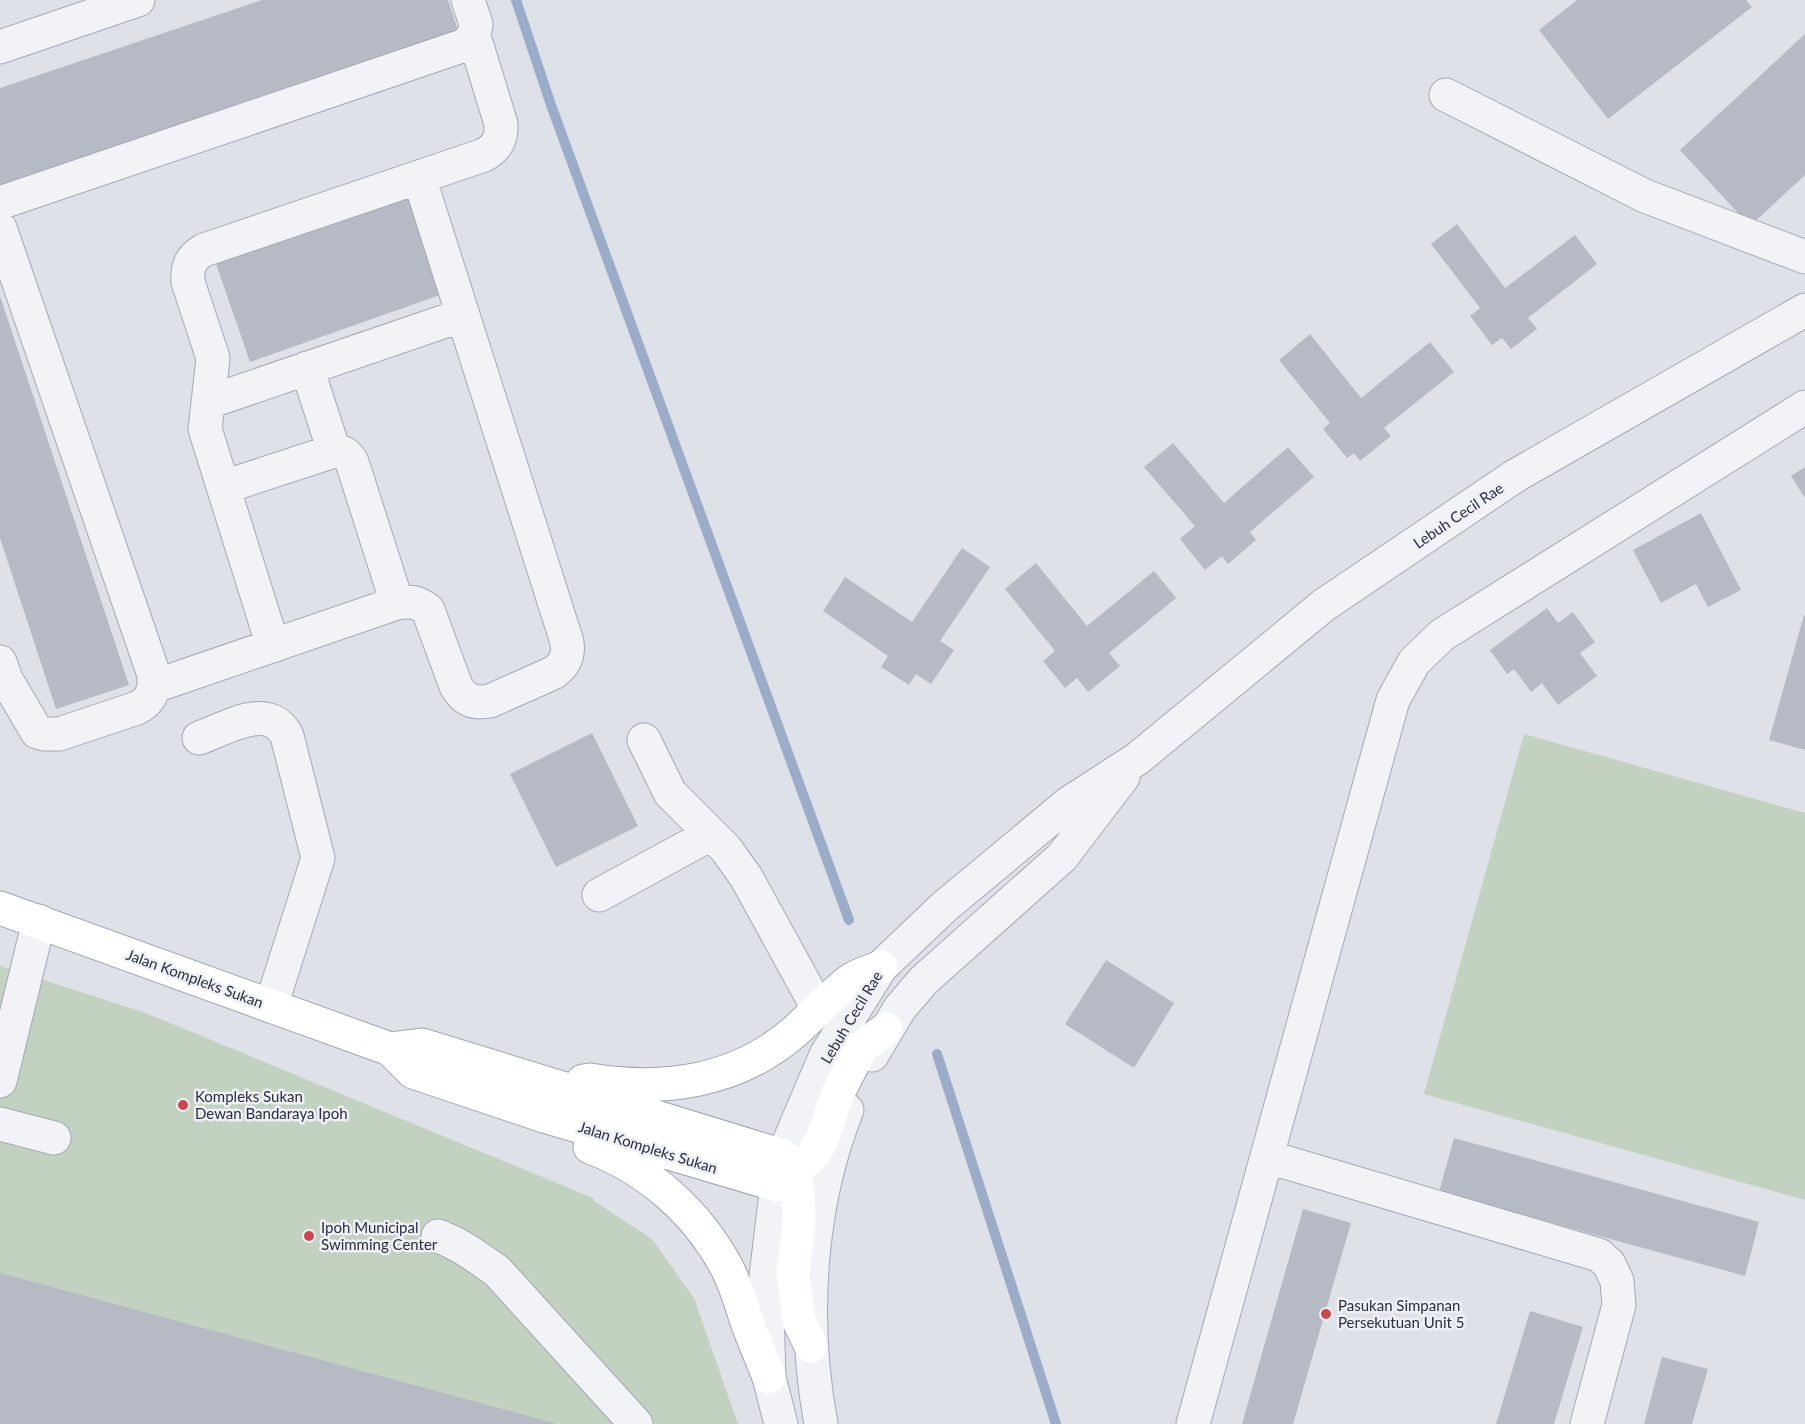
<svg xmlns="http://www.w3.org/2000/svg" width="1805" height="1424" viewBox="0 0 1805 1424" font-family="Lato,sans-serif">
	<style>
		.grass { fill: #c3d1c0 }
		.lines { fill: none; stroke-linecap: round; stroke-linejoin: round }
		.stream { stroke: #9aacc7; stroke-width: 10 }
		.building { fill: #b6bac4 }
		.minor-casing { stroke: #a4a8b2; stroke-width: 35 }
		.major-casing { stroke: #9ea5b3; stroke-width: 35 }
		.minor { stroke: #f1f3f6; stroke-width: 33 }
		.major { stroke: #fff; stroke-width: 33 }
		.poi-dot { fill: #cb464f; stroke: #eef0f5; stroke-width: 2 }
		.labels { text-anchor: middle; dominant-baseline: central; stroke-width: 5; stroke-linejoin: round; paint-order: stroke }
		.street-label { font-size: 15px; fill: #282e3e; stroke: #eef0f5 }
		.poi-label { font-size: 15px; fill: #282e3e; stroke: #eef0f5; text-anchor: start }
	</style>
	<rect width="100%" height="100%" fill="#dfe1e8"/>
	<path class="grass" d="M1524,734L1805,813V1200L1424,1094Z
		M0,966L146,1013L593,1198L594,1201L652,1239L694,1298L738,1424H0Z"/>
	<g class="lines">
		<path class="stream" d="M516,0L551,105L849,920
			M937,1054L1056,1424"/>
	</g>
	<path class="building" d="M262,0H448L459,33L0,186V88Z
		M1577,0H1746L1752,7L1608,119L1539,30Z
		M1805,34V175L1750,226L1680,150Z
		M408,190L443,294L250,362L214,258Z
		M1457,224L1505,288L1575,235L1597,264L1528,318L1537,329L1511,349L1502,338L1492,345L1470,316L1480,308L1431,244Z
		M0,296L129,685L56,709L0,538Z
		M1310,334L1361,398L1430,342L1454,372L1384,428L1391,436L1360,461L1354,453L1347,458L1323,429L1330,423L1279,360Z
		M1173,443L1224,503L1288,447L1314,477L1250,532L1256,540L1228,564L1222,556L1205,570L1180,539L1195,526L1144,467Z
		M1805,467V498L1791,476Z
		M1701,513L1741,590L1708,607L1696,584L1661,603L1633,550Z
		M962,548L990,567L940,641L954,650L931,684L916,674L909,685L881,667L888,656L823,611L845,577L912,622Z
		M1036,563L1087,626L1154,571L1176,598L1109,653L1120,666L1088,692L1077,678L1065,688L1043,661L1055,651L1005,589Z
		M1547,608L1558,623L1573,612L1595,642L1580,653L1597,676L1558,705L1542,683L1531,692L1514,669L1507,674L1490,650Z
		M1804,615H1805V750L1769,740Z
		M592,733L638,826L556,867L510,774Z
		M1106,960L1174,1003L1134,1068L1065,1024Z
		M1454,1138L1759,1222L1745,1276L1439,1192Z
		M1303,1209L1351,1223L1293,1424H1242Z
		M0,1273L554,1423V1424H0Z
		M1530,1311L1583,1327L1554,1424H1496Z
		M1662,1357L1708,1369L1692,1424H1644Z"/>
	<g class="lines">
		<g class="minor-casing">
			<path id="minor" d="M0,47L138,0
				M1446,95L1645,196L1805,257
				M0,203L465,45L474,36L476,24L468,0
				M0,228L154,675C155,691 151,701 137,708L59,734H44L37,732L6,679L0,662
				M307,368L334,451
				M209,402L463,315
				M224,487L334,451C343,451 347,454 352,462L397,603
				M273,646L205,429L213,358L188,282C187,267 190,258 204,250L484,155C497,148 502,139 501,124L474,36
				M155,686L397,603C410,601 417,601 428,610L456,686C464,700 473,704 490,701L553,673C565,665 569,656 567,642L419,177
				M199,738C227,728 269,701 287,736L318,858L271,1006
				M644,740L670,793L726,849L746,877L819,1010
				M599,895L711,834
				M872,1055L900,1008L924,980L1062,857L1123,777
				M0,1081L39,921
				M0,1124L54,1138
				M1268,1157L1599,1255L1609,1264L1617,1281L1619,1305L1587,1424
				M438,1236C460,1244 478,1258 497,1271L636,1424
				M781,1424L769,1377L766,1276L777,1185L783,1156L826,1055L881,967L944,907L1069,803L1137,759L1324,605L1515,476L1805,310
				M821,1424C802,1322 808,1208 847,1110
				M1193,1424L1393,700L1414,662L1442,635L1805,407"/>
		</g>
		<g class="major-casing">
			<path id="major" d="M0,908L390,1049L413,1072L544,1116L777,1185L792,1174L813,1155L822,1140L838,1093L861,1048L886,1029
				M390,1049L422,1045L783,1156L792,1174L798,1192L799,1223L793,1276L799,1321L811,1346
				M583,1081L590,1080C663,1092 736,1082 793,1033C812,1017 831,994 851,980C860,974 871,971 881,967
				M590,1147C648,1169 696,1211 726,1266C737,1286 742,1309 750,1330C756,1346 763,1362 769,1377"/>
		</g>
		<use href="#minor" class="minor"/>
		<use href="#major" class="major"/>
	</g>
	<g class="poi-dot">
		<circle cx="183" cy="1105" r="6"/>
		<circle cx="309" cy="1236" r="6"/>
		<circle cx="1326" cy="1314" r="6"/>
	</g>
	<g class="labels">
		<g class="street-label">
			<text transform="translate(1458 515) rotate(-34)">Lebuh Cecil Rae</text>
			<text transform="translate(195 978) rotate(20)">Jalan Kompleks Sukan</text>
			<text transform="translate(851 1017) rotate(-59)">Lebuh Cecil Rae</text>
			<text transform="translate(648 1147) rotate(17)">Jalan Kompleks Sukan</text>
		</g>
		<g class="poi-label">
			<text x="195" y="1096">Kompleks Sukan<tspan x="195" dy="17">Dewan Bandaraya Ipoh</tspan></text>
			<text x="321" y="1227">Ipoh Municipal<tspan x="321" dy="17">Swimming Center</tspan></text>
			<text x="1338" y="1305">Pasukan Simpanan<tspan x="1338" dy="17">Persekutuan Unit 5</tspan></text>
		</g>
	</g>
</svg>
